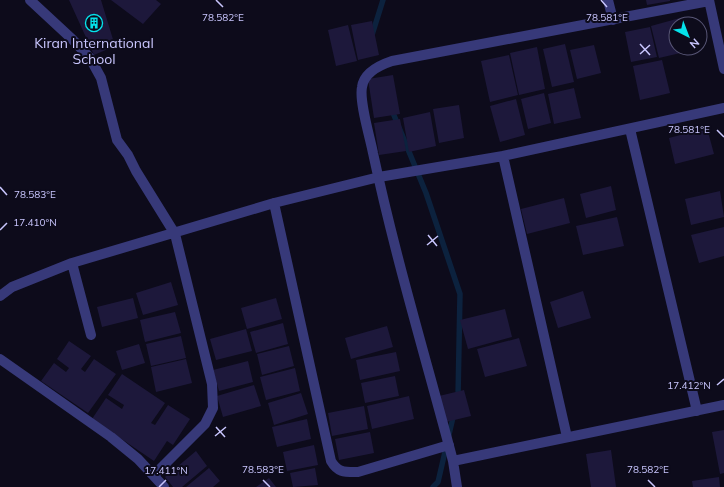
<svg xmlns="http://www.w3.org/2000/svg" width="724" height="487" viewBox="0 0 724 487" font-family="Mulish,sans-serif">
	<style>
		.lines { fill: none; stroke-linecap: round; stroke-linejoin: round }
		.stream { stroke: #0c223e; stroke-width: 5.5 }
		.building { fill: #1d183b }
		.minor { stroke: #373979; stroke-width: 10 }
		.ticks { fill: none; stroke: #c9c6fe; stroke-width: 1.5 }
		.labels { text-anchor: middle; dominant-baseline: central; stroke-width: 4; stroke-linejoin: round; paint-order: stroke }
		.poi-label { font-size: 14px; fill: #c9c6fe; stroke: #0d0b1b }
		.ticks-label { font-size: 10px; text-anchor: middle; fill: #c9c6fe; stroke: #0d0b1b; stroke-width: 4; stroke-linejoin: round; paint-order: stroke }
	</style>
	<rect width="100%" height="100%" fill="#0d0b1b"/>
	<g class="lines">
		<path class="stream" d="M372,35L383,0
			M391,108L426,193L460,294L458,397
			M433,487L438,482L454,413"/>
	</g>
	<path class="building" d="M69,0H101L115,46L94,55Z
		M111,0H156L161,4L143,24Z
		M646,0H670V1L647,5Z
		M680,18L682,24H676V48H688L689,51L659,58L651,26Z
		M372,21L379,55L358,60L351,25Z
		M348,25L357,61L336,66L328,30Z
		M650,27L657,57L631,62L625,32Z
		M565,44L574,82L552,87L543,49Z
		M594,45L601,73L577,79L570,50Z
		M537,47L545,89L519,95L510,53Z
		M509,55L518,95L490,102L481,61Z
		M662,60L670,93L640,100L633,66Z
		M393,75L400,114L374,118L368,79Z
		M574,88L581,118L554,124L548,94Z
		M544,93L551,123L528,129L521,99Z
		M516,99L525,135L500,142L490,106Z
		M459,105L464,138L439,143L433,109Z
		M430,112L436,146L409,152L403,118Z
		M400,119L406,151L379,155L374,123Z
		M707,128L714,154L675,164L669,138Z
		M611,186L616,210L586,218L580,194Z
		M720,191L724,217L691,225L685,199Z
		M564,198L570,223L527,234L521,209Z
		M617,217L624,246L583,255L576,226Z
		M724,227V256L699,263L691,235Z
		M171,282L178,305L143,315L136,293Z
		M583,291L591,318L558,328L550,302Z
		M133,298L138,318L102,327L97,307Z
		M276,298L282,319L247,329L241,308Z
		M505,309L512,337L468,349L460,320Z
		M175,312L181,333L145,342L140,320Z
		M283,323L288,344L256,353L250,332Z
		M387,326L393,347L351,359L345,338Z
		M246,329L252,351L216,360L210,339Z
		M181,336L186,358L151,366L146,344Z
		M519,338L527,366L485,377L477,349Z
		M69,341L91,356L81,369L85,372L94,359L116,374L88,413L41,381L54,363L66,372L69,368L57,359Z
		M139,344L145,363L122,370L116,351Z
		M289,346L294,366L262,375L257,354Z
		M396,352L400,371L360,380L356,360Z
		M186,359L192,383L156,392L151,367Z
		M248,361L253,382L219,391L213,370Z
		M295,368L300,391L266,400L260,377Z
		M122,374L165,403L151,423L155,425L168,405L190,419L173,445L167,441L154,461L92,419L106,398L122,409L124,405L108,395Z
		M395,376L399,396L365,403L361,383Z
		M254,385L261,406L223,417L217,396Z
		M464,390L471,416L446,422L439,396Z
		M301,393L308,414L274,425L268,403Z
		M409,396L414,419L372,429L367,406Z
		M364,406L368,429L332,436L328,413Z
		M307,419L311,439L277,447L272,427Z
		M724,430V473L720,474L712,432Z
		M370,432L374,453L339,460L335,439Z
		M314,445L318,465L287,471L283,452Z
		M611,450L616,487H591L586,454Z
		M196,451L207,466L182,487H173L165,477Z
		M209,468L220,481L213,487H186Z
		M315,468L318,485L293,487L290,473Z
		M719,477L720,487H693L692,481Z
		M269,478L276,487H256Z"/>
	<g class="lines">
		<path class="minor" d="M30,0L72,39L90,58L101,78L117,140L128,155L136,171L175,234L212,384L213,408L205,424L154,475
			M608,0L613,20
			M709,0L724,69
			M630,129L697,411
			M503,156L567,437
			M274,203L331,461C338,473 345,472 358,472L449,445
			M72,263L91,335
			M0,296L12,287L72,263L274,203L379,177L503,156L724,108
			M0,359L111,437L138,459L164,487
			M453,461L724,405
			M457,487L453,461C426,359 395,256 373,153C370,137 359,102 362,87C364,72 380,65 392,61L709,1"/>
	</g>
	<path class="ticks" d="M216,0L223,7M601,0L607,7M640,44L650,55M640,54L650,45M717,130L724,137M0,187L7,195M0,230L7,223M428,235L437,246M427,245L438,236M717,385L724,379M216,427L225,437M215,436L226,427M263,480L270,487M648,480L655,487M159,487L166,480"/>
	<defs>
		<g id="building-ring" transform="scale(0.9)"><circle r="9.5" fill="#0d0b1b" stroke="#05e3eb" stroke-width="1.5"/><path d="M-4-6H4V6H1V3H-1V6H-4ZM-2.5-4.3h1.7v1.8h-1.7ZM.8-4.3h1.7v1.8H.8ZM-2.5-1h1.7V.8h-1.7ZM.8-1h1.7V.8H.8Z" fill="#05e3eb"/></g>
	</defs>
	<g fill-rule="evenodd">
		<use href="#building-ring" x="94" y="23"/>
	</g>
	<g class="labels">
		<g class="poi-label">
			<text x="94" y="43">Kiran International<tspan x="94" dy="16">School</tspan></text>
		</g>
	</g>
	<g class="ticks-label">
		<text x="223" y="21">78.582°E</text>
		<text x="607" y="21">78.581°E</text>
		<text x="689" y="133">78.581°E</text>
		<text x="35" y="198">78.583°E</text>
		<text x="35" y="226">17.410°N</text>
		<text x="689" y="389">17.412°N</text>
		<text x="263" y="473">78.583°E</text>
		<text x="648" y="473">78.582°E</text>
		<text x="166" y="474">17.411°N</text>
	</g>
	<g transform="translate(688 36) rotate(138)"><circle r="19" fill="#0d0b1b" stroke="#585676"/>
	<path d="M0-3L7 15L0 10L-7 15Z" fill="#05e3eb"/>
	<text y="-6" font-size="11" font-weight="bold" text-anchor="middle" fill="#c9c6fe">N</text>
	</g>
</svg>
